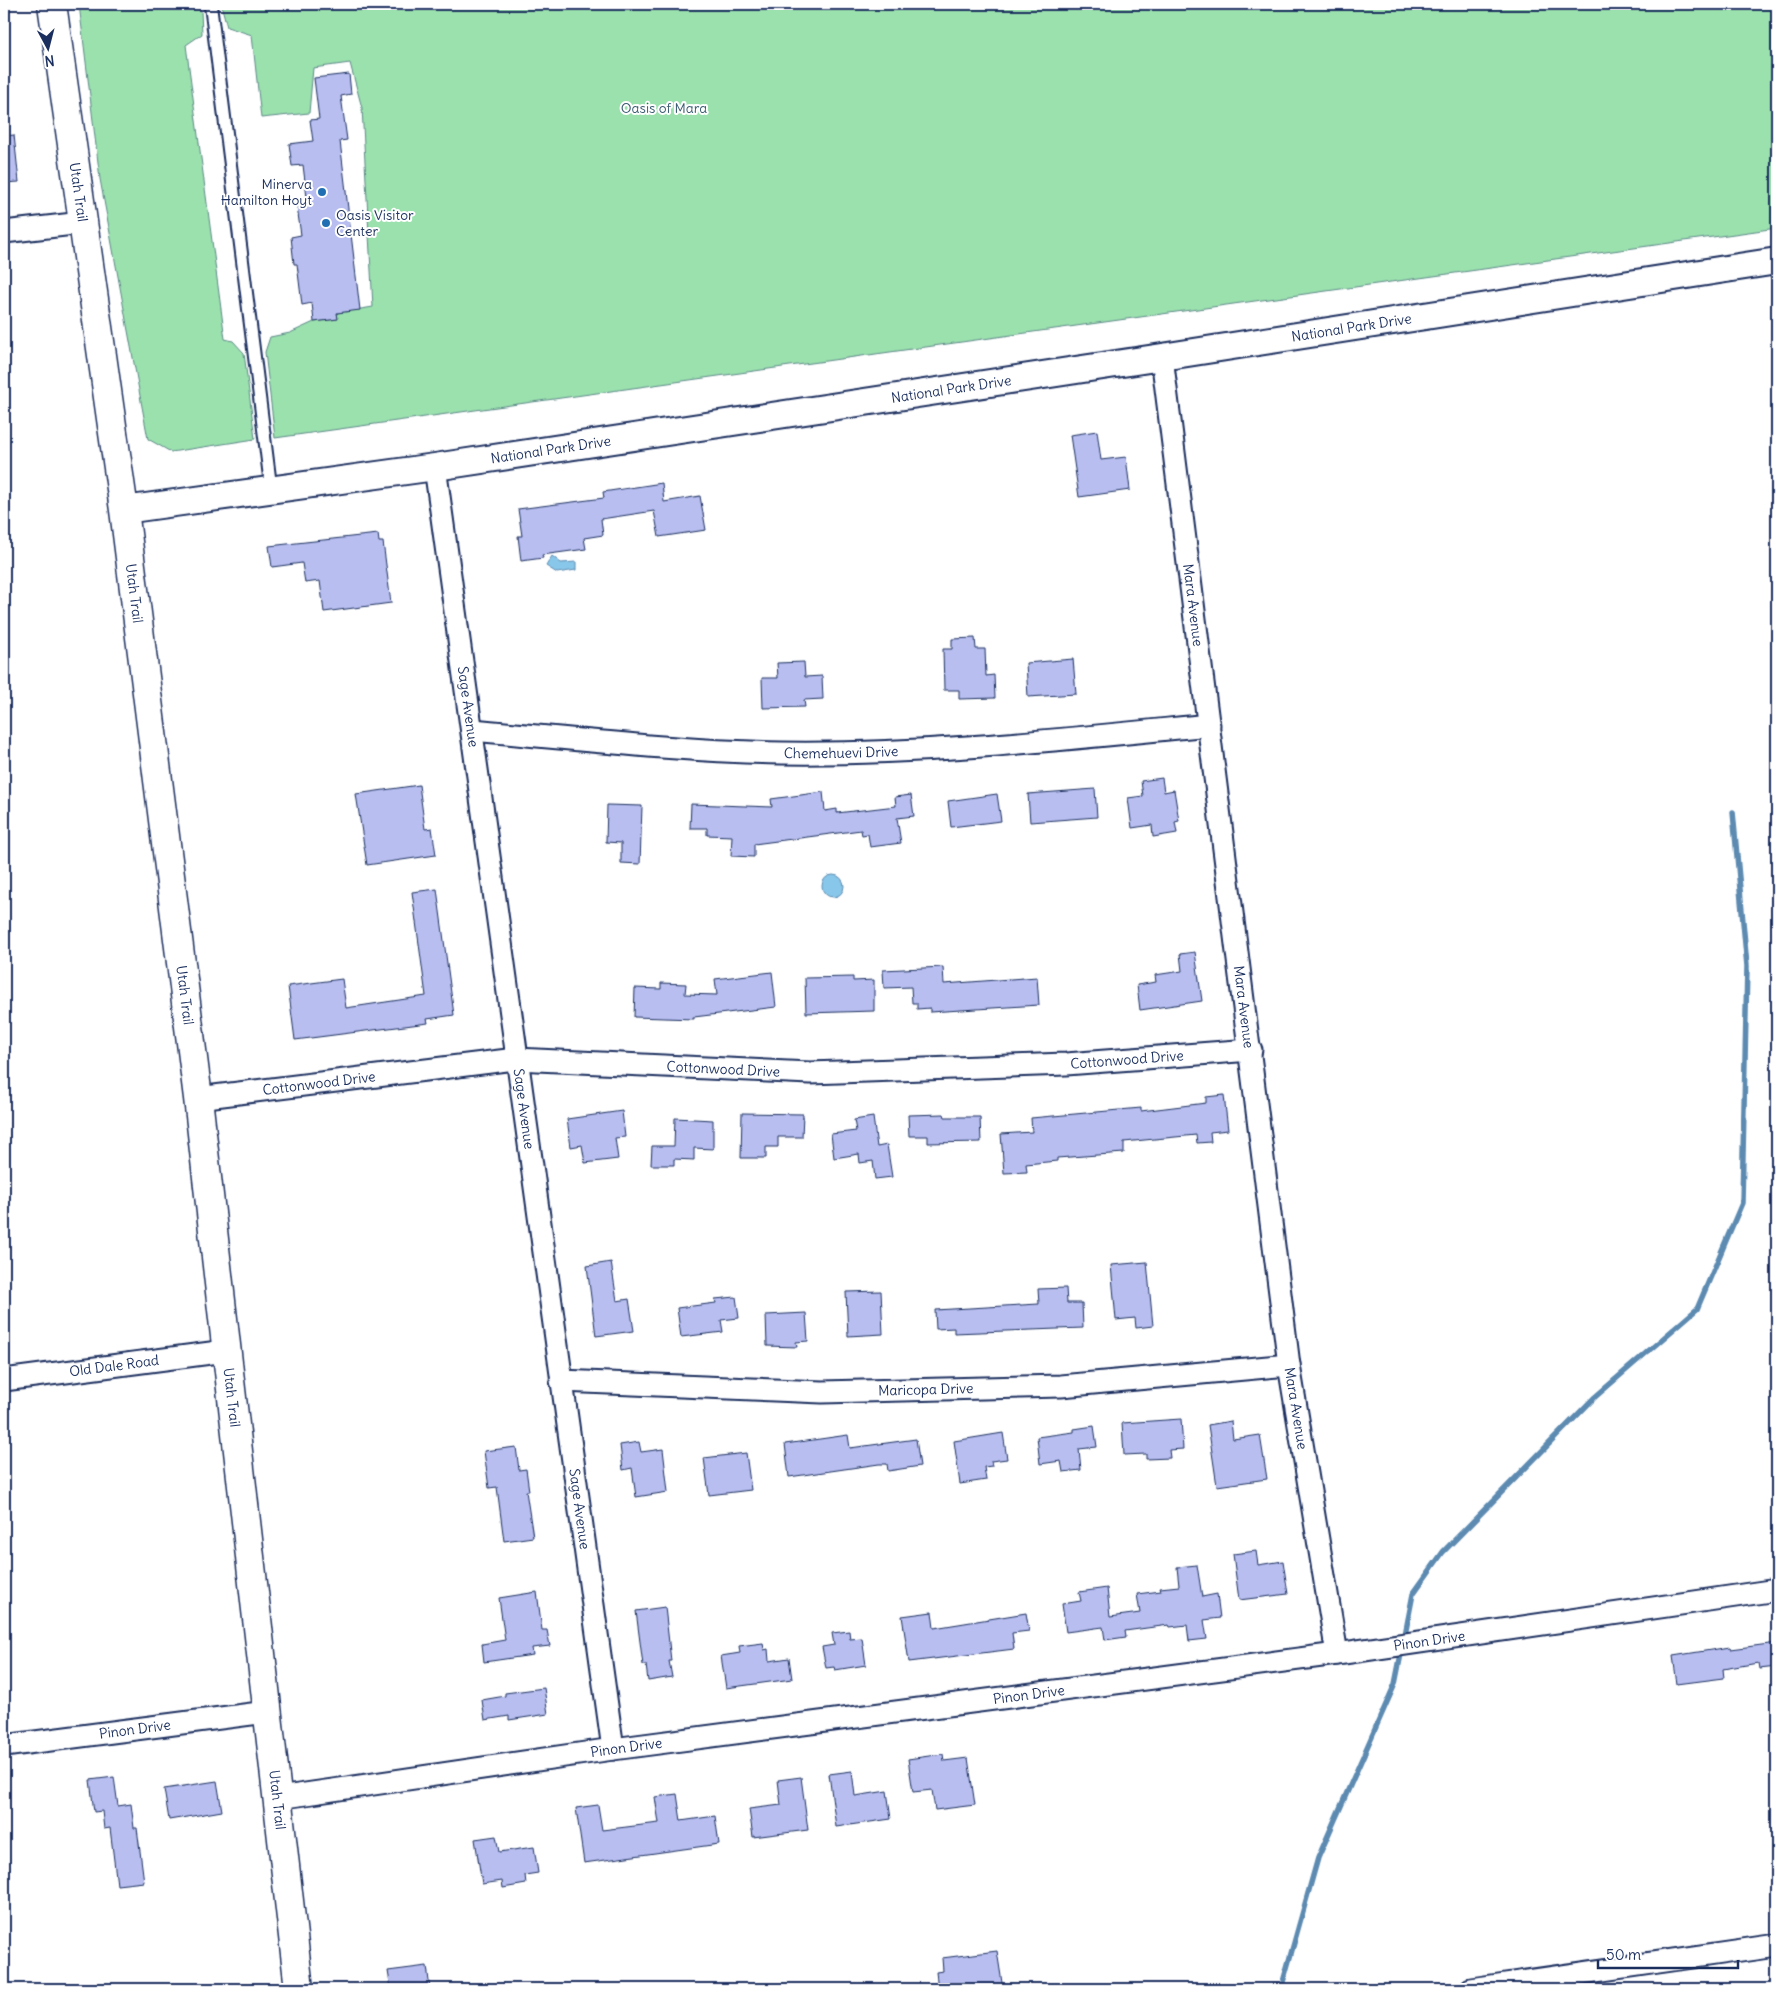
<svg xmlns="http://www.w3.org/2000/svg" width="1781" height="1993" viewBox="0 0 1781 1993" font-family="Delius,sans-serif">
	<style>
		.green { fill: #9be1ae; stroke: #5b8886 }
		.water { fill: #88c7e9; stroke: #5c8ab1 }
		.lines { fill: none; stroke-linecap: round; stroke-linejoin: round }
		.stream { stroke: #5c8ab1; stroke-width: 5.5 }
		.building { fill: #b8bef0; stroke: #1b2f5e }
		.service-casing { stroke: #1b2f5e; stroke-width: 15 }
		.minor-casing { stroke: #1b2f5e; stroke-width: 25 }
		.tertiary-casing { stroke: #1b2f5e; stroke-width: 30 }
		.secondary-casing { stroke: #1b2f5e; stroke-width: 31 }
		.service { stroke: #fff; stroke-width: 11 }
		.minor { stroke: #fff; stroke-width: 21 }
		.tertiary { stroke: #fff; stroke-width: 26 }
		.secondary { stroke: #fff; stroke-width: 28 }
		.poi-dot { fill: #1f6fb2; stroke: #fff; stroke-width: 2 }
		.labels { text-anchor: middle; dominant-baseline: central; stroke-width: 4; stroke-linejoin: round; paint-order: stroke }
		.park-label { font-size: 14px; fill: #3b5c72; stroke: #fff }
		.poi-label { font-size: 14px; fill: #1b2f5e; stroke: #fff; text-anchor: end }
		.street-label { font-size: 14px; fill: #1b2f5e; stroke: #fff }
	</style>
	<rect width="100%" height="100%" fill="#fff"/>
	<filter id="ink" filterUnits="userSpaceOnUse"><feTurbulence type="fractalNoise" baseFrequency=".02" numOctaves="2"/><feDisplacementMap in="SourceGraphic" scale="10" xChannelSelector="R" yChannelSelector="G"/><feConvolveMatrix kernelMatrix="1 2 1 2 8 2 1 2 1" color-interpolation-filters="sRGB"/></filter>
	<g filter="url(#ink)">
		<path class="green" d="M79,4H196L201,11L202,34L186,45L225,339L233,341L244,353L255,439L171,452L148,439L100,179Z
			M221,4H1777V228L275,438L265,352L270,337L290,333L314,322L337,319V313L373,307L362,108L350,63L313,68L309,113L261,118L252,35L227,27Z"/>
		<path class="water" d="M552,556L561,563L576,562V570L557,573L546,566Z
			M822 886a11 11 0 1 1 22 0a11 11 0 1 1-22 0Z"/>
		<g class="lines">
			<path class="stream" d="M1404,1640L1413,1594L1443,1552L1595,1397L1697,1309L1742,1203L1747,966L1733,812
				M1281,1989L1318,1858L1395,1684L1402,1649"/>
		</g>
		<path class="building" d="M349,74L351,94L341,96L347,140L340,141L360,310L337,313L338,319L314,322L312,303L302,305L297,264H294L291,237L301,235L296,200L307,198L303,165L292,166L289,144L313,141L310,120L319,119L314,78Z
			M14,135L19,182L4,183V136Z
			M1097,431L1101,460L1126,457L1130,490L1079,497L1070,435Z
			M662,483L664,502L700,496L706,530L659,537L654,511L601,519L603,535L584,538L586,549L542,555L543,558L521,561L518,536H522L518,509L604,498L603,492Z
			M378,534L379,542H383L391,603L324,612L320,581L305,583L302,563L272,567L269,546Z
			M975,638L976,649H985L986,676L994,675L995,698L959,699V690H944L943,649H952V639Z
			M1073,659L1076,694L1028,697L1026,663Z
			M804,662L805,677L822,676L823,699L804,700L805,707L763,708L762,678H778L777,663Z
			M1162,778L1164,792L1174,790L1179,821L1175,822L1177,833L1153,837L1152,825L1132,828L1128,798L1143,796L1141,781Z
			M419,785L425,829L432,828L436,855L367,865L356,794Z
			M1095,789L1097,817L1030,822L1028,794Z
			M823,792L825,811L837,809V813L896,806L895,797L911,795L914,816L897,818L901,843L870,847L868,834L862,835L861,830L754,844V857L731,856L732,836L707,835V828H690L691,804L772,807L771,799Z
			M997,794L1001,821L951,827L948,801Z
			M607,805L642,806L640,864L621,863V843L606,842Z
			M437,889L454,1015L427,1019L428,1023L295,1040L288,986L342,979L346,1008L426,996L412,892Z
			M1195,952L1202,1001L1140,1010L1137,985L1156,982L1155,975L1182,971L1180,954Z
			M943,967L944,984L1037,977L1039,1005L930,1012V1008L917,1009V1003H912L911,987L884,988L883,970Z
			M772,972L776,1007L694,1017V1019L634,1017L635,988L661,989V983L686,984L685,994L717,995L715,979Z
			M853,977V981L874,980V1011L806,1013L805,978Z
			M1224,1095L1228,1130L1210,1132L1211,1142L1197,1143L1196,1135L1124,1142V1153L1057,1158V1161L1026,1164L1027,1172L1004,1173L1001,1134L1032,1132L1031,1118L1141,1108V1111L1206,1103V1097Z
			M622,1111L625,1137L615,1138L618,1159L585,1163L582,1145L571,1147L567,1119Z
			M742,1113L803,1114L802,1137H778V1147H766V1158H741Z
			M944,1114L945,1117H980L981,1142L928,1143V1136H909L908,1115Z
			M873,1117L877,1147L887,1145L892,1177L875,1179L873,1161L860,1163L859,1154L834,1158L831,1134L856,1131L854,1120Z
			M675,1118L713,1120V1149L694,1148V1160L674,1159V1165H651L652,1146H674Z
			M611,1262L617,1301L629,1299L634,1331L596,1336L587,1266Z
			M1147,1262L1153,1326L1136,1328L1135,1318L1116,1320L1111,1265Z
			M1066,1288L1067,1303H1082L1083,1328L954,1333V1328L936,1329L935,1310L1039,1304L1038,1289Z
			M881,1291L883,1334L848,1336L846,1292Z
			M736,1297L739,1318L721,1320L723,1332L681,1337L677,1308L716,1303L715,1299Z
			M806,1313L808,1341L796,1342L797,1347L767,1346L766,1315Z
			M1181,1419L1183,1449L1169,1450L1170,1458L1146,1459V1454L1124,1455L1122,1423Z
			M1231,1421L1233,1439L1260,1435L1267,1479L1217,1486L1208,1425Z
			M1094,1426L1097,1447L1079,1449L1081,1470L1063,1472L1061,1461L1040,1464L1037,1437L1074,1432V1429Z
			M1003,1433L1007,1459L991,1461L992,1466L984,1467L986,1480L960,1484L954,1441Z
			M848,1435L850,1448L916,1439L920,1466L888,1471L887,1464H879L789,1477L785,1444Z
			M639,1442L641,1452L663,1449L668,1492L636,1497L632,1468L623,1470L620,1445Z
			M516,1447L519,1470L526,1469L529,1491H526L533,1537L504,1541L497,1487L489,1488L484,1451Z
			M746,1453L751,1490L709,1495L704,1458Z
			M1256,1551L1258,1565L1283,1561L1288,1594L1239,1600L1233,1554Z
			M1197,1565L1202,1597L1217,1594L1220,1618L1204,1620L1207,1639L1189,1641L1187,1625L1170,1627L1169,1625L1125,1631L1126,1637L1105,1640L1103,1627L1066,1632L1062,1604L1081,1601L1079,1592L1107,1588L1110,1617L1140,1613L1137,1594L1161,1591L1160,1588L1179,1586L1177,1567Z
			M537,1592L542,1630H547L550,1646L532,1648L533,1655L484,1662L482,1644L505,1640L499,1598Z
			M665,1607L671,1661H669L672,1677L648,1681L646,1665H643L636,1611Z
			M932,1612L934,1628L1026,1613L1029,1631L1012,1633L1014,1649L909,1662L902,1616Z
			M849,1631L850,1639L862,1638L866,1665L835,1670L834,1667L826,1668L822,1647L834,1645L832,1633Z
			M763,1643L764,1650L768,1649L769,1661L789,1658L792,1679L726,1688L721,1656L740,1653L739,1646Z
			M1777,1643V1667L1759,1669L1758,1663L1723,1669L1724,1678L1677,1684L1673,1656L1730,1647L1731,1649Z
			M544,1688L548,1714L509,1720V1716L485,1720L482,1700L505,1696V1693Z
			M943,1754L944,1761L968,1758L975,1805L935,1810L932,1790L913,1792L908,1759Z
			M852,1771L855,1796L887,1791L891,1819L836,1827L829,1774Z
			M114,1777L118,1806L131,1804L134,1828H137L144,1882L117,1885L110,1828L104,1829L102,1811L94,1812L90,1780Z
			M801,1777L808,1830L753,1837L749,1809L781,1805L778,1780Z
			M217,1781L222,1811L169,1820L164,1789Z
			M677,1794L681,1821L715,1816L719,1844L584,1863L576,1808L598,1805L602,1830L659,1823L655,1797Z
			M496,1836L499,1852L534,1847L538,1873L525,1875L526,1884L503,1888L502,1881L482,1884L475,1839Z
			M997,1951L1003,1989H938L936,1972L943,1971L942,1958Z
			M427,1966L430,1989H391L388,1971Z"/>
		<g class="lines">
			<g class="service-casing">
				<path id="service" d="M209,4L211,9L271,489"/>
			</g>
			<g class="minor-casing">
				<g id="minor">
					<path d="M4,232L82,223"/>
					<path id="s1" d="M1162,357L1289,1365L1337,1654"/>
					<path id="s2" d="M435,467L613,1749"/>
					<path id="s3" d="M472,730C575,739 678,751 782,753C924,755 1067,739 1209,725"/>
					<path id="s4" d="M198,1098L516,1059L810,1073L1066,1064L1251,1050"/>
					<path id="s5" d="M4,1380L226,1351"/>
					<path id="s6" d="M561,1381L822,1392L1061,1386L1289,1365"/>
					<path id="s7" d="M4,1746L267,1712"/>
					<path id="s8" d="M278,1798L613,1749L1337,1654L1777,1590"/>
					<path d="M1471,1989L1777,1945"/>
				</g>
			</g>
			<g class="tertiary-casing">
				<g id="tertiary">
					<path id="s9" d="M124,510L435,467L1162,357L1777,261"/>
				</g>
			</g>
			<g class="secondary-casing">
				<g id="secondary">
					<path id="s10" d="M52,4L124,510L198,1098L299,1989"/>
				</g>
			</g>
			<use href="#service" class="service"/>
			<use href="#minor" class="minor"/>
			<use href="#tertiary" class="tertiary"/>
			<use href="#secondary" class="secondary"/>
		</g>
	</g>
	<g class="poi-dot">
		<circle cx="322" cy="192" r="5"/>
		<circle cx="326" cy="223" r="5"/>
	</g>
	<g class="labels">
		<g class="park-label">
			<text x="664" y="108">Oasis of Mara</text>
		</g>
		<g class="poi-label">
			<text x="312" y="184">Minerva<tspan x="312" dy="16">Hamilton Hoyt</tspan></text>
			<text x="336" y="215" text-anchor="start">Oasis Visitor<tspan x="336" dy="16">Center</tspan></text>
		</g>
		<g class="street-label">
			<text stroke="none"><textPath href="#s10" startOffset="190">Utah Trail</textPath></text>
			<text stroke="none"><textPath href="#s9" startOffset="1241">National Park Drive</textPath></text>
			<text stroke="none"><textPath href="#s9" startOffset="836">National Park Drive</textPath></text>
			<text stroke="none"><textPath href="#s9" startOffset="431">National Park Drive</textPath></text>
			<text stroke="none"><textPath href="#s10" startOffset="595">Utah Trail</textPath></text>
			<text stroke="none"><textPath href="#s1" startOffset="250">Mara Avenue</textPath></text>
			<text stroke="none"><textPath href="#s2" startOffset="242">Sage Avenue</textPath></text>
			<text stroke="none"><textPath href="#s3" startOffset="370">Chemehuevi Drive</textPath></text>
			<text stroke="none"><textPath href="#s10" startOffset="1000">Utah Trail</textPath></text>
			<text stroke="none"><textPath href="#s1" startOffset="655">Mara Avenue</textPath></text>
			<text stroke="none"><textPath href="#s4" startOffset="932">Cottonwood Drive</textPath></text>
			<text stroke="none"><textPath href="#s4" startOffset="528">Cottonwood Drive</textPath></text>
			<text stroke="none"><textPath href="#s4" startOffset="122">Cottonwood Drive</textPath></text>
			<text stroke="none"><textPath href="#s2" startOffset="648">Sage Avenue</textPath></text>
			<text stroke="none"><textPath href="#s5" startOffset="111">Old Dale Road</textPath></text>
			<text stroke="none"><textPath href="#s6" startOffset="365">Maricopa Drive</textPath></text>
			<text stroke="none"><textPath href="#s10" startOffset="1405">Utah Trail</textPath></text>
			<text stroke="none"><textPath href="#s1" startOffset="1060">Mara Avenue</textPath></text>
			<text stroke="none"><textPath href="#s2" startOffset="1052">Sage Avenue</textPath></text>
			<text stroke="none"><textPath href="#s8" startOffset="1162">Pinon Drive</textPath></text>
			<text stroke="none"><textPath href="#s8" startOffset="758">Pinon Drive</textPath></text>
			<text stroke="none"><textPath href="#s7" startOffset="132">Pinon Drive</textPath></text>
			<text stroke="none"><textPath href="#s8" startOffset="352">Pinon Drive</textPath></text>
			<text stroke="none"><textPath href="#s10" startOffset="1810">Utah Trail</textPath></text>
		</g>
	</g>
	<rect width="1781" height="1993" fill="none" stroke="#fff" stroke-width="20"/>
	<rect x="10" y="10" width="1761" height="1973" fill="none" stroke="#1b2f5e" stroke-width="2" filter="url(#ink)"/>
	<g transform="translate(48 48) rotate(173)" stroke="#ffffff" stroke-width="4" paint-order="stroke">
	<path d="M0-4L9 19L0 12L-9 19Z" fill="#1b2f5e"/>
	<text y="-8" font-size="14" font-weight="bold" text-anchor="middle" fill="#1b2f5e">N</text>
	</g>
	<path d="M1598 1960v8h140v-8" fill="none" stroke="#1b2f5e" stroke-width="2.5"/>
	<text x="1606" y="1960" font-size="15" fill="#1b2f5e" stroke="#ffffff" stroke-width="4" paint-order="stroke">50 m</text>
</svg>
